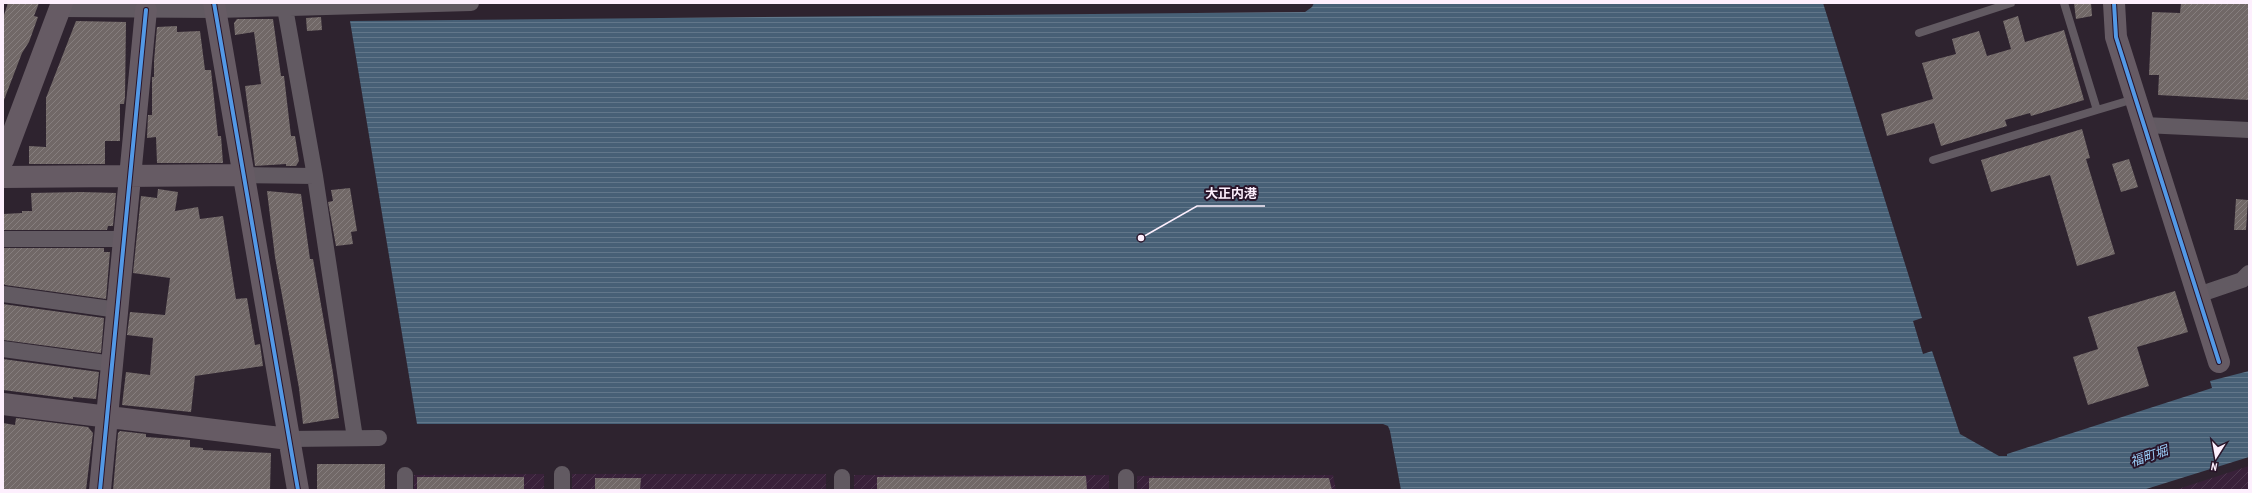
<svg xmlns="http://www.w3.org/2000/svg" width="2252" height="493" viewBox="0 0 2252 493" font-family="'PT Sans Narrow','Noto Sans JP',sans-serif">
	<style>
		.industrial { fill: url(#industrial-furrows) }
		.water { fill: url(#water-rules) }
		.building { fill: url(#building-hatch) }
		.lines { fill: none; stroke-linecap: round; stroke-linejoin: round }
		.lane { stroke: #625a62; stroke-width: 8 }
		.street { stroke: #625a62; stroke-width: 16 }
		.secondary { stroke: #665b64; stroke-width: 22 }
		.cycleway-casing { stroke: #29152a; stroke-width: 6 }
		.cycleway { stroke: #5399e6; stroke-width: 4 }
		.labels { text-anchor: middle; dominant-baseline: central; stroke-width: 4; stroke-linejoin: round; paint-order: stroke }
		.water-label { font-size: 13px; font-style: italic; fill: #9acdf7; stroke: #29152a }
		.leader { fill: none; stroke: #fdeffd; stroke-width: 1.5 }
		.callout-dot { fill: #fdeffd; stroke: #29152a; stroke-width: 1.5 }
		.callout-label { font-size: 13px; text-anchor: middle; font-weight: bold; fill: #fdeffd; stroke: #29152a; stroke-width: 4; stroke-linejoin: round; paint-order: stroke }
	</style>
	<defs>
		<pattern id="industrial-furrows" width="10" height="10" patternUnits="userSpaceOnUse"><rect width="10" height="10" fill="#39213a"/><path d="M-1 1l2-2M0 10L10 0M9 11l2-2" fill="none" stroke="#4d374e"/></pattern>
		<pattern id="water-rules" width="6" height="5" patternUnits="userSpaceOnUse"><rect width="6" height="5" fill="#476076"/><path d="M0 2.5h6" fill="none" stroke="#62778a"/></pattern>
		<pattern id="building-hatch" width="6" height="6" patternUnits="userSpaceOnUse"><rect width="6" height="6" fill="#716867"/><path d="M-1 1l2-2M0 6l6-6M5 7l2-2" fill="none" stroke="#867e7e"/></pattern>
	</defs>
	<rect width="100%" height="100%" fill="#2e232f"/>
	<path class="industrial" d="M2249,466V490H2175L2178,489Z
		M544,474V490H414V475Z
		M572,474H826V490H572Z
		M854,475H1109V490H854Z
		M1333,475L1336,490H1137V476Z"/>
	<path class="water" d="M1314,3H1823L1922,318L1913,321L1923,354L1932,351L1960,434L1999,456H2007V454L2212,388L2210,381L2249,371V457L2143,490H1401L1390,431L1388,426L1383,424H417L350,21L1305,12L1312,7Z"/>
	<path class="building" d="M8,3H39L34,16L38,17L29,42L22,53L4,100L3,18Z
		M2074,3H2091L2092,16L2076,19Z
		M2181,3H2249V100L2158,95L2159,75H2149L2152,12L2180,13Z
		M2018,16L2025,42L2064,30L2084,100L2031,116L2030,113L2005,120L2007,126L1941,146L1934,123L1887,136L1881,114L1933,99L1922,63L1956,54L1952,39L1979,31L1987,56L2011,49L2003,21Z
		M321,17L322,30L307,31L306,18Z
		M237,19H273L281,76H284L291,136H295L299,161L296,166H286V164L255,166L245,86L261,84L254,32L235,35L234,23Z
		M76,21L126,22L125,97L124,104H120V141H105V164H29V146L46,147V98Z
		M177,26V32L200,31L205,70H211L218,136H221L223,163H157L156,137L147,138L148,115H152V77H154V61L157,27Z
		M2082,129L2090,158L2086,159L2115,254L2077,266L2050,175L1991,192L1981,160Z
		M2129,159L2138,187L2121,192L2112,164Z
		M350,188L357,231L351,232L353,244L336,246L328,202L333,201L331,190Z
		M158,189L178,192L175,211L198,207L200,219L223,216L236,299L247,298L255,345L260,344L263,366L195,376L191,412L122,405L126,372L150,375L153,338L127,335L130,312L165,315L170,278L133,273L141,196L157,198Z
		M267,191L301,194L310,259H313L333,373L339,418L303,424L299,388L275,257Z
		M81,192L116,193L113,226H108L107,230H4L3,214L22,213V211H32L31,193Z
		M2236,199L2248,200L2246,230H2234Z
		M3,248H104V252H110L106,299L5,285L3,283Z
		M2175,291L2188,332L2137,347L2149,386L2088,405L2073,357L2098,349L2088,317Z
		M3,304L104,318L101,353L3,340Z
		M3,359L99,372L96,399L73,397V399L3,390Z
		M16,418L88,427L93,433L86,490H3V423L15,425Z
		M120,431L146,434V437L190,440V447L203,448V450L271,453L270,490H113L118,433Z
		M317,464H385V490H317Z
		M1086,476L1087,490H877V477Z
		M417,477H524V490H417Z
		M595,478H641L640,490H595Z
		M1149,478H1329L1332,490H1149Z"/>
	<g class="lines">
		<path class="lane" d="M1919,33L2011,3
			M2097,110L2134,99
			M1933,160L2097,110L2064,3"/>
		<path class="street" d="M285,8L315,176L355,438
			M60,9L215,10L471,3
			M2144,125L2249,130
			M242,175L315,176
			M3,239H124
			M3,294L118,310
			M2198,295L2242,280L2249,273
			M3,349L113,364
			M289,439L379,438
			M562,474V490
			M405,475V490
			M842,477V490
			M1126,490V477"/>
		<path class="secondary" d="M214,3L298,490
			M2114,3L2116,37L2219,362
			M3,160L62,3
			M3,177L242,175
			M3,404L289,439
			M100,490L146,10"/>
		<g class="cycleway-casing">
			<path id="cycleway" d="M214,3L298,490
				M2114,3L2116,37L2219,362
				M100,490L146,10"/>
		</g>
		<use href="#cycleway" class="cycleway"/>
	</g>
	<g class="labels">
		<g class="water-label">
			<text transform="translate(2149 456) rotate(-19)">福町堀</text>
		</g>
	</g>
	<path class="leader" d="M1141 238L1197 206H1265"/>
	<circle class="callout-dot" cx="1141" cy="238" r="4"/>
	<g class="callout-label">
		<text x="1231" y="198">大正内港</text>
	</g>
	<rect width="2252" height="493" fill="none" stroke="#fdeffd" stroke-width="8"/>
	<g transform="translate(2216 457) rotate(191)" stroke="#29152a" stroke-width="3" paint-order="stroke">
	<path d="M0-3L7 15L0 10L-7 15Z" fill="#fdeffd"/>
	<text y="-6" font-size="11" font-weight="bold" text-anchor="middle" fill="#fdeffd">N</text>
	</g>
</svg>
